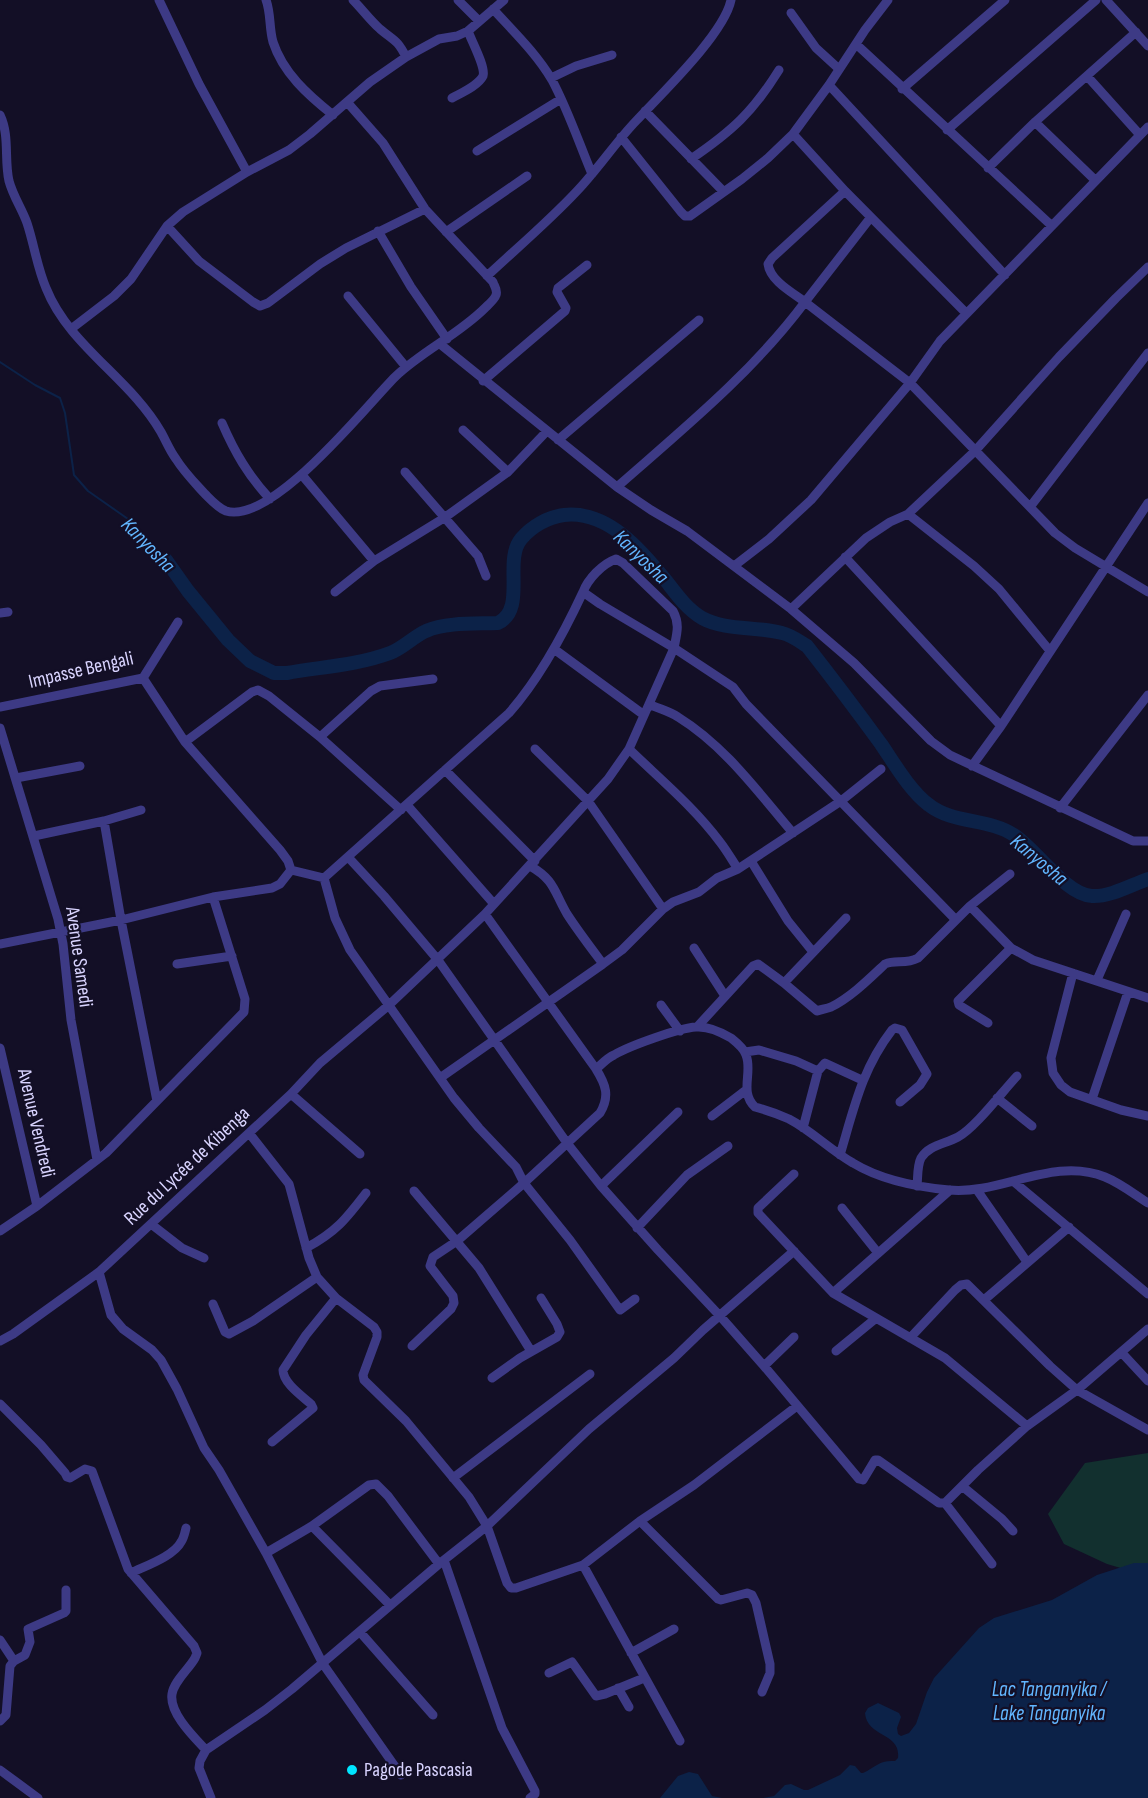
<svg xmlns="http://www.w3.org/2000/svg" width="1148" height="1798" viewBox="0 0 1148 1798" font-family="'Sofia Sans Condensed',sans-serif">
	<style>
		.green { fill: #12302f }
		.water { fill: #0c2248 }
		.lines { fill: none; stroke-linecap: round; stroke-linejoin: round }
		.stream { stroke: #0c2248; stroke-width: 2 }
		.river { stroke: #0c2248; stroke-width: 14 }
		.minor { stroke: #3d3a85; stroke-width: 9 }
		.poi-dot { fill: #00e5ff; stroke: #130f26; stroke-width: 2 }
		.labels { text-anchor: middle; dominant-baseline: central; stroke-width: 4.5; stroke-linejoin: round; paint-order: stroke }
		.street-label { font-size: 20px; fill: #d9d4ff; stroke: #130f26 }
		.poi-label { font-size: 20px; fill: #d9d4ff; stroke: #130f26; text-anchor: start }
		.water-label { font-size: 21px; font-style: italic; fill: #62b6ff; stroke: #130f26 }
	</style>
	<rect width="100%" height="100%" fill="#130f26"/>
	<path class="green" d="M1148,1453V1576L1107,1564L1064,1544L1048,1514L1085,1463Z"/>
	<path class="water" d="M1134,1563H1148V1798H763L774,1796L785,1785L791,1784L804,1790H808L840,1775L850,1765L855,1766L861,1773H863C876,1767 879,1760 895,1761L898,1758C901,1732 867,1738 865,1713L868,1708L878,1703L899,1713L901,1717L897,1728L898,1734L901,1736L909,1733L916,1724L927,1692L934,1678L979,1628L994,1618L1052,1600L1097,1575Z
		M689,1772L698,1774L712,1796L722,1798H660L678,1776Z"/>
	<g class="lines">
		<path class="stream" d="M0,362L35,385L60,398L65,413L74,475L88,491L128,519L166,560"/>
		<path class="river" d="M166,560L188,591L228,640L250,661L274,673H287C321,667 358,665 390,653C403,648 413,637 426,631C447,622 476,624 498,623C527,609 503,561 521,539C532,526 548,517 564,515C608,510 642,551 667,582C677,595 687,609 702,618C726,631 756,626 782,633C791,635 799,641 807,646C832,678 857,711 881,744C894,763 910,791 929,805C953,824 988,818 1014,835C1036,849 1066,895 1092,896C1110,897 1131,885 1148,879"/>
		<path class="minor" d="M159,0L199,84L247,172
			M266,0C271,13 269,28 273,42C283,73 308,95 333,115
			M353,0C362,9 370,20 380,29C394,41 397,39 406,57
			M458,0L479,21
			M1106,0L1148,46
			M493,9C513,31 537,54 552,80C568,110 579,143 592,174
			M791,13L816,48L839,69
			M856,44L1052,226
			M1087,76L1140,135
			M551,78L576,66L612,55
			M829,85L1005,275
			M902,89L1005,0
			M452,98C461,93 478,86 483,76C486,67 471,40 468,31
			M645,111L723,191
			M0,115C10,136 4,159 9,181C13,196 22,209 27,223C34,244 37,267 46,288C69,346 130,378 161,432C166,441 170,451 176,459C184,472 195,483 205,494C211,500 218,508 226,511C272,525 365,407 395,377C422,351 458,335 485,308C488,305 495,299 496,295C498,290 494,286 493,282L425,209L383,143L347,102
			M1035,122L1095,180
			M947,130L1096,0
			M621,137L681,212L685,216H690L742,179L768,158L793,134
			M477,151L561,99
			M691,159C732,131 753,112 779,70
			M988,168L1035,122L1136,32
			M845,191L966,313
			M871,217L805,302L910,383L1055,533L1075,548L1148,592
			M167,226L199,261L253,302L260,306L268,303L320,264L346,248L425,209
			M378,231L411,287L447,339
			M446,232L527,176
			M487,276C517,248 549,221 577,191C598,169 615,143 636,121C661,94 724,34 731,0
			M348,296L406,367
			M71,329L114,296L131,279L167,226L183,212L247,172L289,150L310,134L370,82L406,57L439,39L457,36L468,31L504,0
			M440,344L617,487L651,510L687,531L791,609L854,663L931,741L950,755L1133,841H1148
			M483,381L565,311L566,308L557,292L558,288L587,265
			M222,423C235,453 248,475 270,499
			M463,430L508,472
			M558,440L699,320
			M405,472L478,556L486,576
			M302,475L374,561
			M617,487C683,429 752,373 805,302C793,293 770,281 768,264L772,258L845,191L793,134L829,85L865,30L888,0
			M1030,507L1148,353
			M908,514L974,566L999,589L1050,651
			M845,557L1001,726
			M734,566L769,539L811,500L910,383L940,341L1148,127
			M335,592L374,561L444,518L508,472L547,431
			M791,609L866,538L890,522L908,514L975,451L1059,357L1116,298L1148,267
			M0,613L8,612
			M554,649L644,715
			M143,678L185,742L280,850L288,861L291,870
			M649,704C659,709 669,711 678,717C725,746 758,792 793,833
			M0,707L143,678L178,622
			M0,728L58,919L63,944L71,1020L97,1160
			M320,737L371,691L380,686L433,679
			M185,742L252,692L258,690L269,696L320,737L401,810
			M535,749L588,801L663,909
			M629,749C660,779 694,807 720,842C727,851 732,860 738,869
			M972,766L1001,726L1148,503
			M445,770L535,861
			M16,778L80,766
			M407,805L494,904
			M1060,808L1148,695
			M104,821L121,920L157,1101
			M34,836L104,821L141,810
			M348,857L384,896L438,960L567,1143L601,1186L658,1250L720,1316L764,1366L859,1479L863,1480L875,1460H878L939,1503H945L978,1470L1027,1426L1077,1390L1148,1329
			M751,861L788,921L813,952
			M530,866C555,880 554,892 567,914C578,931 591,948 603,964
			M291,870L324,878L509,713C540,678 563,635 583,592L600,604L674,648L733,687L746,704L956,920
			M324,878L335,918L350,950L454,1098L479,1128L516,1167L524,1183L570,1240L620,1310L635,1299
			M970,906L1011,948L1033,960L1148,998
			M0,944L121,920L213,897L272,888L280,884L291,870
			M694,948L725,996
			M177,964L232,956
			M1073,973L1051,1058L1053,1073L1061,1085L1070,1092L1121,1110L1148,1116
			M1097,980L1126,914
			M784,983L846,918
			M661,1005L680,1031
			M988,1023L959,1005L958,1001L1011,948
			M697,1027L753,966L758,964L784,983L817,1011C822,1009 826,1009 831,1007C851,997 869,979 885,964C896,959 905,965 918,958L970,906L1010,874
			M0,1048L37,1206
			M745,1052L759,1050L796,1061L818,1071
			M596,1069C602,1064 607,1058 614,1055C629,1046 679,1028 696,1027C708,1026 721,1032 731,1038C736,1042 744,1048 746,1055C753,1072 739,1092 755,1107C766,1110 778,1114 789,1119C812,1131 830,1150 853,1163C881,1180 917,1187 949,1190C1001,1195 1053,1156 1105,1177C1120,1183 1134,1194 1148,1203
			M440,1078L603,964L622,950L663,909L673,902L699,892L717,878L738,869L841,801L881,769
			M291,1094L360,1154
			M997,1098L1032,1126
			M1092,1099L1128,992
			M712,1116L746,1090
			M803,1128L818,1071L825,1063L862,1080
			M249,1133L289,1184L309,1258L317,1277L336,1298L374,1327L377,1332V1337L363,1375L364,1380L406,1421L469,1497L487,1526L507,1583L511,1588H516L583,1565L640,1521L694,1485L797,1406
			M840,1155C854,1108 862,1069 892,1030L895,1028L902,1030L927,1074L920,1085L900,1102
			M794,1174L758,1208V1213L833,1293L945,1358L1027,1426
			M1013,1181L1148,1294
			M601,1186L678,1112
			M917,1186C918,1177 917,1166 921,1158C929,1145 945,1144 958,1137C975,1128 1002,1092 1017,1076
			M977,1190L1027,1262
			M414,1191L479,1268L531,1351
			M842,1208L878,1253
			M151,1224L182,1248L204,1258
			M637,1228L687,1175L728,1146
			M0,1231L37,1206L106,1153L244,1012L245,999L213,897
			M306,1248C336,1232 346,1219 366,1193
			M99,1272L111,1315L123,1329L152,1350L161,1360L177,1389L204,1448L219,1470L266,1553L323,1664L401,1775
			M833,1293L950,1190
			M984,1300L1069,1227
			M213,1304L225,1332L229,1334L253,1321L317,1277
			M910,1338L955,1290L961,1285L967,1284L1050,1366L1077,1390L1148,1430
			M0,1341L13,1334L99,1272L291,1094L320,1063L389,1005L485,914L608,779L629,749L674,648C677,633 680,624 673,611L623,563L616,559C602,564 588,579 583,592
			M412,1346L451,1309L454,1303L453,1296L430,1266L433,1257L457,1241L524,1183L600,1113C610,1096 606,1085 596,1069L485,914
			M836,1351L875,1319
			M1122,1353L1148,1381
			M764,1366L794,1337
			M492,1378L520,1358L557,1337L560,1332L557,1324L541,1298
			M0,1404L41,1445L65,1473L67,1477L70,1478L85,1469L92,1471L128,1569L194,1646L197,1653L195,1658C189,1669 174,1681 172,1694C169,1713 194,1737 206,1750
			M272,1442L313,1408L311,1404C302,1396 283,1383 283,1370L306,1335L336,1298
			M453,1478L590,1374
			M962,1486L1002,1519L1013,1531
			M945,1503L992,1564
			M640,1521L718,1599L721,1600L747,1593L752,1595L756,1603L770,1664V1673L762,1692
			M312,1526L369,1485L376,1484L388,1496L439,1564
			M266,1553L312,1526L390,1605
			M444,1560L502,1728L535,1791V1794L530,1798
			M583,1565L680,1741
			M131,1573C145,1566 174,1556 181,1542C184,1538 185,1532 186,1528
			M360,1632L433,1715
			M0,1640L14,1661
			M631,1653L674,1629
			M549,1673L572,1662L596,1696L605,1694L644,1678
			M618,1688L629,1707
			M0,1721L6,1715L10,1666L14,1661L25,1655L30,1642L28,1629L64,1613L66,1611V1590
			M0,1770L38,1798
			M211,1798L199,1768L200,1761L206,1750L265,1710L292,1689L439,1564L487,1526L589,1429L674,1358L703,1330L794,1251"/>
	</g>
	<circle class="poi-dot" cx="352" cy="1770" r="6"/>
	<g class="labels">
		<g class="street-label">
			<text transform="translate(81 670) rotate(-13)">Impasse Bengali</text>
			<text transform="translate(79 957) rotate(82)">Avenue Samedi</text>
			<text transform="translate(36 1123) rotate(77)">Avenue Vendredi</text>
			<text transform="translate(187 1166) rotate(-43)">Rue du Lycée de Kibenga</text>
		</g>
		<g class="poi-label">
			<text x="364" y="1770">Pagode Pascasia</text>
		</g>
		<g class="water-label">
			<text transform="translate(148 545) rotate(46)">Kanyosha</text>
			<text transform="translate(641 557) rotate(44)">Kanyosha</text>
			<text transform="translate(1039 860) rotate(40)">Kanyosha</text>
			<text x="1049" y="1689">Lac Tanganyika /<tspan x="1049" dy="24">Lake Tanganyika</tspan></text>
		</g>
	</g>
</svg>
